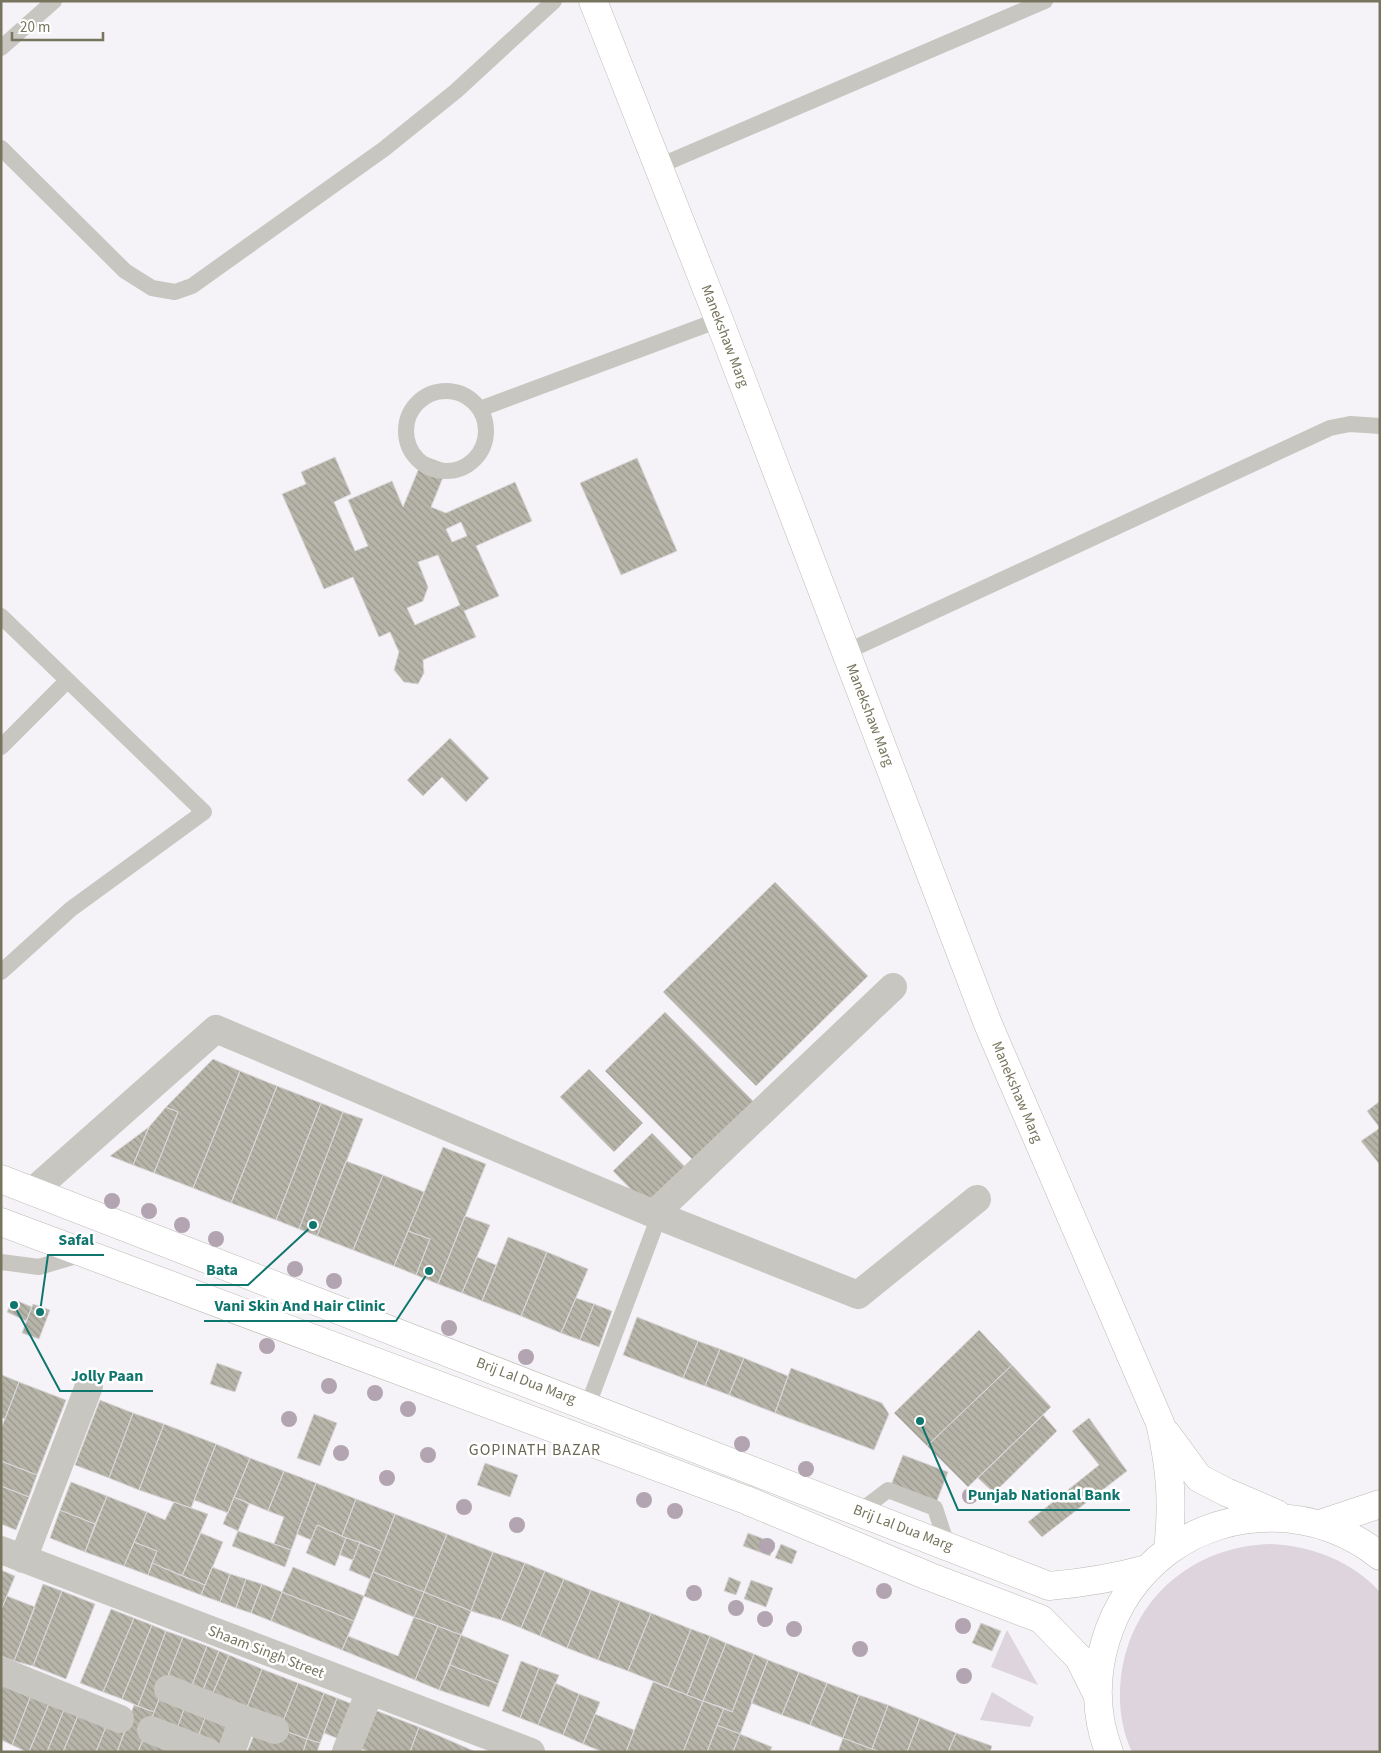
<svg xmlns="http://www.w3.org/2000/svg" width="1381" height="1753" viewBox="0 0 1381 1753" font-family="'Source Sans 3',sans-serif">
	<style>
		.grass { fill: #ddd4dd }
		.building { fill: url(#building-back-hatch); stroke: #d7d6d8; fill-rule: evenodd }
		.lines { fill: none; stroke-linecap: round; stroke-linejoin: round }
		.secondary-casing { stroke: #bcbbb2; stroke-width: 29 }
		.lane { stroke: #c7c6c0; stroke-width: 16 }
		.street { stroke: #c7c6c0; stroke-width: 28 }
		.secondary { stroke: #fff; stroke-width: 28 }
		.tree { fill: #b2a4b0 }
		.labels { text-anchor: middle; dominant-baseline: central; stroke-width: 5; stroke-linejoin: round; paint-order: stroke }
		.street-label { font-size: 15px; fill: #78755e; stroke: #fff }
		.neighbourhood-label { font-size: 16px; letter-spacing: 1px; fill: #696653; stroke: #fff }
		.leader { fill: none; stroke: #0f766e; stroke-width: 2 }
		.callout-dot { fill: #0f766e; stroke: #fff; stroke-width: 2 }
		.callout-label { font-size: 16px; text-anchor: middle; font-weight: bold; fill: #0f766e; stroke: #fff; stroke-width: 5; stroke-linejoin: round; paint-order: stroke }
	</style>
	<defs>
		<pattern id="building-back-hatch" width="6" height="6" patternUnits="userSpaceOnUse" patternTransform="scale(1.25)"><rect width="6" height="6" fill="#b7b5a9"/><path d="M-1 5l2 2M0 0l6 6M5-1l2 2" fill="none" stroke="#9a988d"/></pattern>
	</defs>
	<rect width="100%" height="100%" fill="#f5f3f7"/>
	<path class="grass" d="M1271,1544C1312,1546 1352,1561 1380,1592V1752H1132C1121,1729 1118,1702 1121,1677C1131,1598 1193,1546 1271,1544Z
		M1007,1630L1038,1685L991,1667Z
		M992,1692L1034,1717L1030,1727L980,1720Z"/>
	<path class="building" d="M424,456L448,465L431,507L446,513L515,482L532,521L476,546L499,596L464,611L476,637L423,660L424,673L418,684L404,682L394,670L399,652L390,632L379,637L353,577L324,589L282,494L306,484L301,472L335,457L351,494L334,502L355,551L368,546L348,500L392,481L403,507ZM461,522L467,536L452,542L446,529ZM438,555L460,605L415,625L407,608L423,601L428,587L418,562Z
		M637,458L677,551L621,575L580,483Z
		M450,738L489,778L466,802L442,777L423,796L407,780Z
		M775,882L868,976L756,1086L663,992Z
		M665,1012L755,1103L695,1162L605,1071Z
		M213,1059L240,1071L193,1188L154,1173L178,1112L166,1107Z
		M589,1069L643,1123L614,1152L560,1097Z
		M240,1071L277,1086L231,1203L193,1188Z
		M277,1086L321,1103L276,1220L231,1203Z
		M1380,1101V1165L1361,1141L1380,1128L1367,1111Z
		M321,1103L343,1112L299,1229L276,1220Z
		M166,1107L178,1112L154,1173L133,1165L149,1127Z
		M343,1112L363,1119L317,1236L299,1229Z
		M149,1127L133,1165L110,1156Z
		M652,1133L690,1172L651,1210L613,1171Z
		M443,1147L486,1164L438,1284L416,1275L430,1239L408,1231Z
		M346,1161L383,1175L353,1250L317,1236Z
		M383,1175L424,1192L394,1266L353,1250Z
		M465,1216L490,1225L462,1293L438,1284Z
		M408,1231L430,1239L416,1275L394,1266Z
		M508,1237L547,1252L521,1316L482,1301Z
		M547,1252L588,1269L561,1333L521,1316Z
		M477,1257L496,1265L482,1301L462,1293Z
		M576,1298L594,1304L580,1340L561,1333Z
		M13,1299L32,1307L26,1321L7,1312Z
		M33,1304L50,1310L39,1339L22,1333Z
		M594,1304L612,1311L599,1347L580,1340Z
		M637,1317L698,1341L683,1378L623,1355Z
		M979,1330L1012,1365L927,1446L894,1413Z
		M698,1341L720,1349L705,1386L683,1378Z
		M720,1349L744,1358L729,1395L705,1386Z
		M744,1358L788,1376L775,1413L729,1395Z
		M217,1363L242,1372L235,1392L210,1384Z
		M1012,1365L1051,1407L968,1487L927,1446Z
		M791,1368L882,1403L889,1414L874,1450L775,1413Z
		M2,1375L19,1382L5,1419L1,1417Z
		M19,1382L66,1400L37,1475L1,1461V1429Z
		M100,1400L133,1413L109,1478L75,1465Z
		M133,1413L164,1424L139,1490L109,1478Z
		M314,1414L337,1423L320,1466L297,1458Z
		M1043,1415L1057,1431L994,1493L978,1478Z
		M1089,1418L1127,1471L1042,1537L1028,1522L1099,1465L1072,1431Z
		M164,1424L216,1444L191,1508L139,1490Z
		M216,1444L250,1458L228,1513L194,1500Z
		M903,1455L948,1472L936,1503L891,1485Z
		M250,1458L284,1471L268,1511L234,1497Z
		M1,1461L37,1475L29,1497L1,1486Z
		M485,1463L518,1475L510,1497L477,1485Z
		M284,1471L316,1483L291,1550L274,1544L284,1517L268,1511Z
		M71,1482L107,1496L95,1524L60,1510Z
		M316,1483L356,1499L342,1536L317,1525L311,1540L297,1534Z
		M1,1486L29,1497L16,1530L1,1524Z
		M107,1496L147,1512L124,1566L85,1552Z
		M234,1497L249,1504L238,1531L223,1524Z
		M356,1499L395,1514L381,1551L342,1536Z
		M174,1502L208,1514L182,1576L152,1563L157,1551L134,1542L147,1512L165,1520Z
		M60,1510L95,1524L85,1552L50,1538Z
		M395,1514L447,1534L424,1592L373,1572Z
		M317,1525L346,1538L335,1566L306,1553Z
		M238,1531L291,1550L285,1567L232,1546Z
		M201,1533L223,1542L205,1585L182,1576Z
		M748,1533L775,1543L770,1556L743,1546Z
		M447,1534L493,1552L471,1611L424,1592Z
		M346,1538L360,1542L353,1560L340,1555Z
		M134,1542L157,1551L148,1575L124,1566Z
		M360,1542L381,1551L370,1579L349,1570Z
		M781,1544L797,1551L792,1564L775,1558Z
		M493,1552L525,1563L501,1620L471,1611Z
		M152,1563L205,1585L201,1595L148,1575Z
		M525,1563L545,1571L521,1628L501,1620Z
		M212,1567L230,1574L220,1602L201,1595Z
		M293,1567L364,1596L354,1621L282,1592Z
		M1,1570L15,1576L1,1610Z
		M545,1571L564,1579L540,1636L521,1628Z
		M373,1572L424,1592L414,1617L364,1596Z
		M230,1574L246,1579L236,1608L220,1602Z
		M729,1577L741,1582L736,1595L724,1591Z
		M246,1579L262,1584L251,1613L236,1608Z
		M564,1579L591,1590L567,1648L540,1636Z
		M751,1580L773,1588L766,1607L744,1599Z
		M43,1584L62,1591L33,1666L14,1661Z
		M262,1584L282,1592L271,1621L251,1613Z
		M591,1590L620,1601L598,1660L567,1648Z
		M62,1591L95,1604L66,1679L33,1666Z
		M282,1592L354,1621L342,1650L271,1621Z
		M424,1592L471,1611L461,1635L414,1617Z
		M7,1596L35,1607L14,1661L1,1656V1610Z
		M620,1601L651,1613L628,1671L598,1660Z
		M111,1609L134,1618L103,1692L80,1683Z
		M651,1613L691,1629L668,1687L628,1671Z
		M414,1617L438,1626L415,1680L342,1650L348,1636L398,1656Z
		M134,1618L152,1625L122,1699L103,1692Z
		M981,1623L1001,1631L992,1651L972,1643Z
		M152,1625L166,1631L138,1706L122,1699Z
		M438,1626L461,1635L439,1690L415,1680Z
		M691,1629L710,1636L687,1695L668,1687Z
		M166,1631L183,1637L154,1712L138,1706Z
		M461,1635L509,1655L498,1684L450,1665Z
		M710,1636L726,1643L703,1701L687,1695Z
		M183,1637L207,1646L189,1693L165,1684Z
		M726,1643L754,1654L732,1712L703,1701Z
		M207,1646L219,1651L200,1697L189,1693Z
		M219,1651L229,1655L210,1700L200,1697Z
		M754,1654L768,1660L740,1734L717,1725L724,1708L732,1712Z
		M229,1655L262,1669L244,1715L210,1700Z
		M768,1660L799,1672L782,1715L751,1703Z
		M521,1661L539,1668L520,1718L502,1711Z
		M450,1665L498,1684L489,1707L439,1690Z
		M539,1668L559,1675L538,1725L520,1718Z
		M262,1669L298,1683L280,1729L244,1715Z
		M799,1672L827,1683L810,1725L782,1715Z
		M653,1682L703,1701L683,1752H626Z
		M1,1683L31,1695L12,1745L1,1740Z
		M298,1683L324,1693L307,1739L280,1729Z
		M555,1683L579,1694L563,1735L538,1725Z
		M827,1683L859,1695L843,1738L810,1725Z
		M162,1692L187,1701L175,1734L149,1725Z
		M324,1693L337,1698L320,1743L307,1739Z
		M579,1694L600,1702L583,1744L563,1735Z
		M31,1695L50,1701L29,1752H27L12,1745Z
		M859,1695L888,1705L872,1749L843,1738Z
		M337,1698L352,1704L339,1739L324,1733Z
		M50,1701L65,1707L47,1752H29Z
		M187,1701L208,1710L196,1742L175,1734Z
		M703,1701L724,1708L707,1752H683Z
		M134,1705L154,1712L138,1752H117Z
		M888,1705L920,1718L907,1752H879L872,1749Z
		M65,1707L79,1713L63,1752H47Z
		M372,1709L419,1727L410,1752H370L357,1747Z
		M208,1710L236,1720L224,1752L196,1742Z
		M79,1713L107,1724L96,1752H63Z
		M595,1714L634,1730L626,1752H603L583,1744Z
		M920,1718L956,1733L948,1752H907Z
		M107,1724L125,1731L117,1752H96Z
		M717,1725L740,1734L733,1752H707Z
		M419,1727L476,1752H410Z
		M280,1729L307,1739L303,1752H247L254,1735Z
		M146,1732L172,1741L168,1752H138Z
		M956,1733L992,1746L990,1752H948Z
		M740,1734L772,1747L770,1752H733Z
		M843,1738L872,1749L879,1752H838Z
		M307,1739L320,1743L317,1752H303Z"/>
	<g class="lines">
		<g class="secondary-casing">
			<path id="secondary" d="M593,1L719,320L988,1024L1160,1423C1171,1470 1173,1503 1168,1551
				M1,1179L1049,1586C1083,1583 1114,1578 1147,1569
				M1,1222L746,1500L928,1576L1041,1619L1079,1658L1097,1694
				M1166,1433L1199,1478L1226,1492L1277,1514
				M1320,1524L1380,1504
				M1109,1752C1082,1681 1106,1597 1168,1551C1230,1505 1320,1507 1380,1556"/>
		</g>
		<path class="lane" d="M1,48L54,1
			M1,148L125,271L152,288L175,292L192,286L384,149L456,91L554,1
			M659,166L1045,1
			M406 431a40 40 0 1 1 80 0a40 40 0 1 1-80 0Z
			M480,409L719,320
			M1,616L204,812L71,909L1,972
			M846,652L1330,428L1350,424L1380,426
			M1,747L67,681
			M1,1262L39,1267L83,1254
			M588,1405L659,1216
			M859,1512L888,1490L935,1508L947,1545"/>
		<path class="street" d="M33,1191L216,1029L654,1214L858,1295L977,1199
			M654,1214L893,987
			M1,1550L531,1752
			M23,1559L89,1386
			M1,1671L120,1719
			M168,1689L243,1719L231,1752
			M243,1719L275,1730
			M151,1730L208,1752
			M346,1752L370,1691"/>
		<use href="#secondary" class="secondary"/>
	</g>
	<g class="tree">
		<circle cx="112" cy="1201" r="8"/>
		<circle cx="149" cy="1211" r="8"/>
		<circle cx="182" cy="1225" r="8"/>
		<circle cx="216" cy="1239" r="8"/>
		<circle cx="295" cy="1269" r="8"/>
		<circle cx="334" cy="1281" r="8"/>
		<circle cx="449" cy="1328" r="8"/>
		<circle cx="267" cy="1346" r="8"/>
		<circle cx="526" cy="1357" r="8"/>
		<circle cx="329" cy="1386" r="8"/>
		<circle cx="375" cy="1393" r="8"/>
		<circle cx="408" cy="1409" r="8"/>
		<circle cx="289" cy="1419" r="8"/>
		<circle cx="742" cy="1444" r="8"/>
		<circle cx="341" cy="1453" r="8"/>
		<circle cx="428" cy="1455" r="8"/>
		<circle cx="806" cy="1469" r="8"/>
		<circle cx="387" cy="1478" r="8"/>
		<circle cx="970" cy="1496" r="8"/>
		<circle cx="644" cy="1500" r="8"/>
		<circle cx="464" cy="1507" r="8"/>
		<circle cx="675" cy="1511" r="8"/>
		<circle cx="517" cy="1525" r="8"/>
		<circle cx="767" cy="1546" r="8"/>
		<circle cx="884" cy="1591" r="8"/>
		<circle cx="694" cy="1593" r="8"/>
		<circle cx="736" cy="1608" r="8"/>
		<circle cx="765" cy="1619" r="8"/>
		<circle cx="963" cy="1626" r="8"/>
		<circle cx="794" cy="1629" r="8"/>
		<circle cx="860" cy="1649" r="8"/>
		<circle cx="964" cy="1676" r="8"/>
	</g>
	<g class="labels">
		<g class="street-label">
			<text transform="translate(725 336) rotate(69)">Manekshaw Marg</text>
			<text transform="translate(870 715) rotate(69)">Manekshaw Marg</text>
			<text transform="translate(1017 1092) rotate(67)">Manekshaw Marg</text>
			<text transform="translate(526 1381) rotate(21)">Brij Lal Dua Marg</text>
			<text transform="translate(903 1528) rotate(21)">Brij Lal Dua Marg</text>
			<text transform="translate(266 1652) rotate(21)">Shaam Singh Street</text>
		</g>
		<g class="neighbourhood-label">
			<text x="535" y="1450">GOPINATH BAZAR</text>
		</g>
	</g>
	<path class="leader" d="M40 1312L48 1255H104M313 1225L248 1285H196M429 1271L396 1321H204M14 1305L60 1391H153M920 1421L958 1510H1130"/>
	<g class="callout-dot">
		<circle cx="40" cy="1312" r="5"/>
		<circle cx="313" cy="1225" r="5"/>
		<circle cx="429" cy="1271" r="5"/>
		<circle cx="14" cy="1305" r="5"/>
		<circle cx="920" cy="1421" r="5"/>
	</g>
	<g class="callout-label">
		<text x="76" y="1245">Safal</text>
		<text x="222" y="1275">Bata</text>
		<text x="300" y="1311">Vani Skin And Hair Clinic</text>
		<text x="107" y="1381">Jolly Paan</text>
		<text x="1044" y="1500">Punjab National Bank</text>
	</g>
	<rect width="1381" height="1753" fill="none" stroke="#78755e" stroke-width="5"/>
	<path d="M12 32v8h91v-8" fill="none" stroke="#78755e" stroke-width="2.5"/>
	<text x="20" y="32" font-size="15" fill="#78755e" stroke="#ffffff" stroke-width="4" paint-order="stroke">20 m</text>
</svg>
